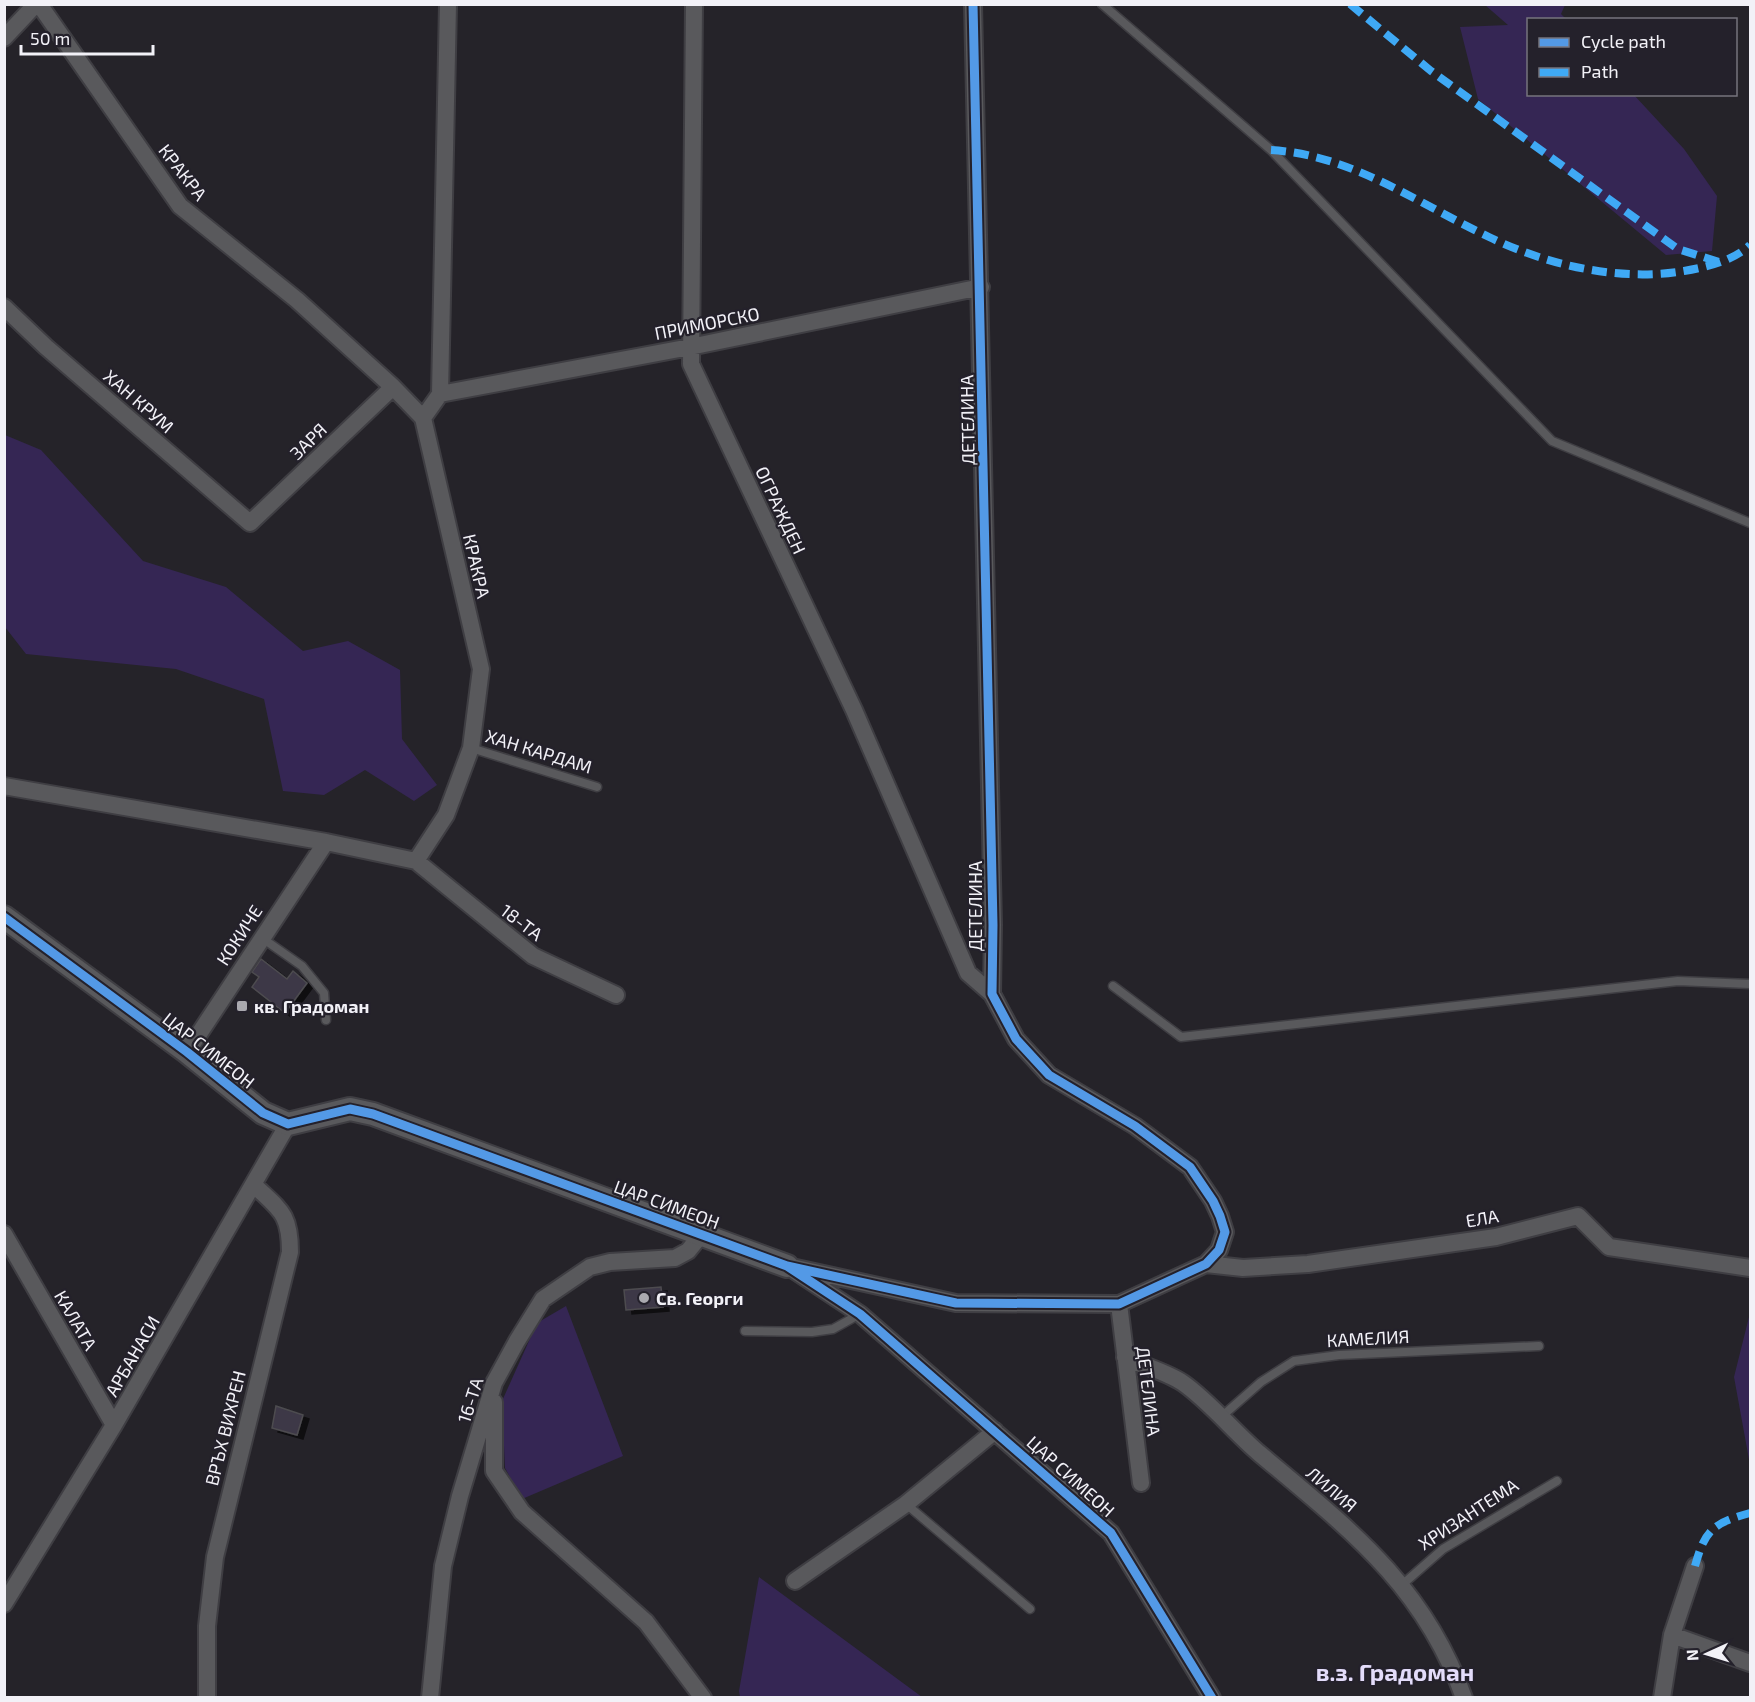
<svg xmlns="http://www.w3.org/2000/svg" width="1755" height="1702" viewBox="0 0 1755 1702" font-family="'Exo 2',sans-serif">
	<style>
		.green { fill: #352654 }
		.building { fill: #3d3746; stroke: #4d4c50; stroke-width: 1.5; filter: url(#shadow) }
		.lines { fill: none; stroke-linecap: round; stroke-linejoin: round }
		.lane-casing { stroke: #3f3e43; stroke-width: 11 }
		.street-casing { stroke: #3f3e43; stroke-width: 20 }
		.secondary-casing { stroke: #3f3e43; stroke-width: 26 }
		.lane { stroke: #59595c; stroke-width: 8 }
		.street { stroke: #59595c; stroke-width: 16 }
		.secondary { stroke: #59595c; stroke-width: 22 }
		.quiet { stroke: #3fa9f5; stroke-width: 8; stroke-dasharray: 15 8; stroke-linecap: butt }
		.cycleway-casing { stroke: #24212b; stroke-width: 13 }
		.cycleway { stroke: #5399e6; stroke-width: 9 }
		.poi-dot { fill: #aaa9af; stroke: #24212b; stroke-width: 2 }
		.labels { text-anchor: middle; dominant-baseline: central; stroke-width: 4.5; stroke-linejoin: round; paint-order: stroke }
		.street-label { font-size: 18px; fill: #f2f1f7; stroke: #24212b }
		.poi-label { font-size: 18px; font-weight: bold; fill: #f2f1f7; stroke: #24212b; text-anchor: start }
		.district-label { font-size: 24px; font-weight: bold; fill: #e3dcfa; stroke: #24212b }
	</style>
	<defs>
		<filter id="shadow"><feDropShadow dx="6" dy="4" stdDeviation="0" flood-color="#0009"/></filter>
	</defs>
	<rect width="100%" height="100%" fill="#252329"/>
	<path class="green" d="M1485,5H1565L1561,14L1566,19L1528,20V94L1634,95L1684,149L1717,196L1712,251L1666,255L1478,99L1460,27L1508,25Z
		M5,435L41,450L143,561L226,587L303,651L348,641L400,670L402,739L437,785L414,801L365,770L324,795L283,791L264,699L176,669L26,654L5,627Z
		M566,1306L623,1456L522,1499L505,1468L502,1401L537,1323Z
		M1750,1313V1465L1734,1377Z
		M759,1577L922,1697H740L739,1691Z"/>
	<path class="building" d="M261,959L287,979L293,971L307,983L285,1013L252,987L259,977L252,972Z
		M661,1287L663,1307L626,1310L624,1290Z
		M276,1406L303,1415L297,1435L272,1428Z"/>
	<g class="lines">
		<g class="lane-casing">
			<path id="lane" d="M1102,4L1271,150L1552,441L1750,523
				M471,748L597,787
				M262,938L302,966L324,993L326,1020
				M1113,986L1181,1037L1678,981L1750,984
				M745,1331L812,1332L833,1329L860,1314
				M1220,1418L1261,1382L1294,1361L1339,1355L1539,1346
				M906,1504L1030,1609
				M1403,1584L1443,1549L1557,1481"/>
		</g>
		<g class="street-casing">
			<path id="street" d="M694,4L691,364L854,710L968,973L992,994
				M4,38L36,4
				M4,307L46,347L250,523L393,387
				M440,394L690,347L981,287
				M423,418L440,394L448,4
				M4,786L326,842L416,861L446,815L471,748L481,669L423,418L393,387L297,300L180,206L39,4
				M416,861L533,956L616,995
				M187,1052L326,842
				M4,1234L114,1425
				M1206,1264L1243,1268L1308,1264L1496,1237L1578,1216L1609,1247L1750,1268
				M787,1266L956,1303L1119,1304L1206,1264L1219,1250L1225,1232L1220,1216L1213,1201L1190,1167L1135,1126L1049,1075L1016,1039L992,994L993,925L973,4
				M795,1271L860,1314L1111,1533L1212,1698
				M1119,1304L1141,1483
				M1125,1357C1143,1366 1167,1372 1183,1383C1209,1401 1235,1433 1260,1454C1348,1528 1424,1585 1464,1698
				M494,1402V1471L522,1512L646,1622L703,1698
				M795,1581L906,1504L995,1431
				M4,1604L114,1425L288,1124
				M1672,1635L1750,1663
				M207,1698V1626L215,1557L290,1252C290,1213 280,1210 254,1185
				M430,1698L443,1566L460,1496L494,1383L517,1341L543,1299L590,1267L610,1262L675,1258L688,1251L701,1235
				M1662,1698L1672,1635L1695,1566"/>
		</g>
		<g class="secondary-casing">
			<path id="secondary" d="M4,917L187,1052L263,1113L288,1124L350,1109L373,1114L787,1266"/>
		</g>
		<use href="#lane" class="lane"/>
		<use href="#street" class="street"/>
		<use href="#secondary" class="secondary"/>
		<path class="quiet" d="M1350,4L1431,71L1678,249L1719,262
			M1271,150C1352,155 1417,203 1489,237C1547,265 1619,282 1684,271C1707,267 1733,261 1750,245
			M1695,1566C1705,1529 1714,1523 1750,1513"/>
		<g class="cycleway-casing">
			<path id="cycleway" d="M4,917L187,1052L263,1113L288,1124L350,1109L373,1114L787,1266L860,1314L1111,1533L1212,1698
				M787,1266L956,1303L1119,1304L1206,1264L1219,1250L1225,1232L1220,1216L1213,1201L1190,1167L1135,1126L1049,1075L1016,1039L992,994L993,925L973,4"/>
		</g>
		<use href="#cycleway" class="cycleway"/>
	</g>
	<g class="poi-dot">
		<rect x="236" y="1000" width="12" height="12" rx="3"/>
		<circle cx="644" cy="1298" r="6"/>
	</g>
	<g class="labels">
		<g class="street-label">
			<text transform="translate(183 172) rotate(52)">КРАКРА</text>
			<text transform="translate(707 323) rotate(-11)">ПРИМОРСКО</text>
			<text transform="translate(139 401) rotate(41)">ХАН КРУМ</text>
			<text transform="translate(967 420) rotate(-91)">ДЕТЕЛИНА</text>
			<text transform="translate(308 441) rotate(-44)">ЗАРЯ</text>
			<text transform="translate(781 510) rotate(65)">ОГРАЖДЕН</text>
			<text transform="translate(477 566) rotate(77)">КРАКРА</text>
			<text transform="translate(539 751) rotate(17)">ХАН КАРДАМ</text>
			<text transform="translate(975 906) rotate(-90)">ДЕТЕЛИНА</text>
			<text transform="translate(522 922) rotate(37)">18-ТА</text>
			<text transform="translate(239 935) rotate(-57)">КОКИЧЕ</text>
			<text transform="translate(209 1050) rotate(38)">ЦАР СИМЕОН</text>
			<text transform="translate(667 1204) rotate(20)">ЦАР СИМЕОН</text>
			<text transform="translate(1482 1218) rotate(-10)">ЕЛА</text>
			<text transform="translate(76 1320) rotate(60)">КАЛАТА</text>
			<text transform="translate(1368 1338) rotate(-3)">КАМЕЛИЯ</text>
			<text transform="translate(132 1356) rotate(-60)">АРБАНАСИ</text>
			<text transform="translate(1149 1391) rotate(83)">ДЕТЕЛИНА</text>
			<text transform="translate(470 1400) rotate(-72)">16-ТА</text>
			<text transform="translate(225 1428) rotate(-76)">ВРЪХ ВИХРЕН</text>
			<text transform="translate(1071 1476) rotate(42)">ЦАР СИМЕОН</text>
			<text transform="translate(1332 1489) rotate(40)">ЛИЛИЯ</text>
			<text transform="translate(1468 1514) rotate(-33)">ХРИЗАНТЕМА</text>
		</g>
		<g class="poi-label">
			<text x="254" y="1006">кв. Градоман</text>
			<text x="656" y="1298">Св. Георги</text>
		</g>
		<g class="district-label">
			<text x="1395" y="1671">в.з. Градоман</text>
		</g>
	</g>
	<rect width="1755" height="1702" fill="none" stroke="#f2f1f7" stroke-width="12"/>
	<rect x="1527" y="18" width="210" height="78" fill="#24212b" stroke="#76747d" stroke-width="1.5"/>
	<rect x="1539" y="38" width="30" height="9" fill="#5399e6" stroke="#76747d" stroke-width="1.5"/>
	<text x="1581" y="48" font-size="18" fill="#f2f1f7">Cycle path</text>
	<rect x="1539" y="68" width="30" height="9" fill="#3fa9f5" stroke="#76747d" stroke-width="1.5"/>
	<text x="1581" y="78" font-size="18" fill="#f2f1f7">Path</text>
	<g transform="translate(1707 1654) rotate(266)" stroke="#24212b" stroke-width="4.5" paint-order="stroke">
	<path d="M0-4.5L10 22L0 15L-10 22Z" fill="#f2f1f7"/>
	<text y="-9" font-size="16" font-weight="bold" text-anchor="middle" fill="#f2f1f7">N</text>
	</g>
	<path d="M21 45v9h132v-9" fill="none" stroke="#f2f1f7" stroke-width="3"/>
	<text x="30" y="45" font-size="18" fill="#f2f1f7" stroke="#24212b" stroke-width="4.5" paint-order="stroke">50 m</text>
</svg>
